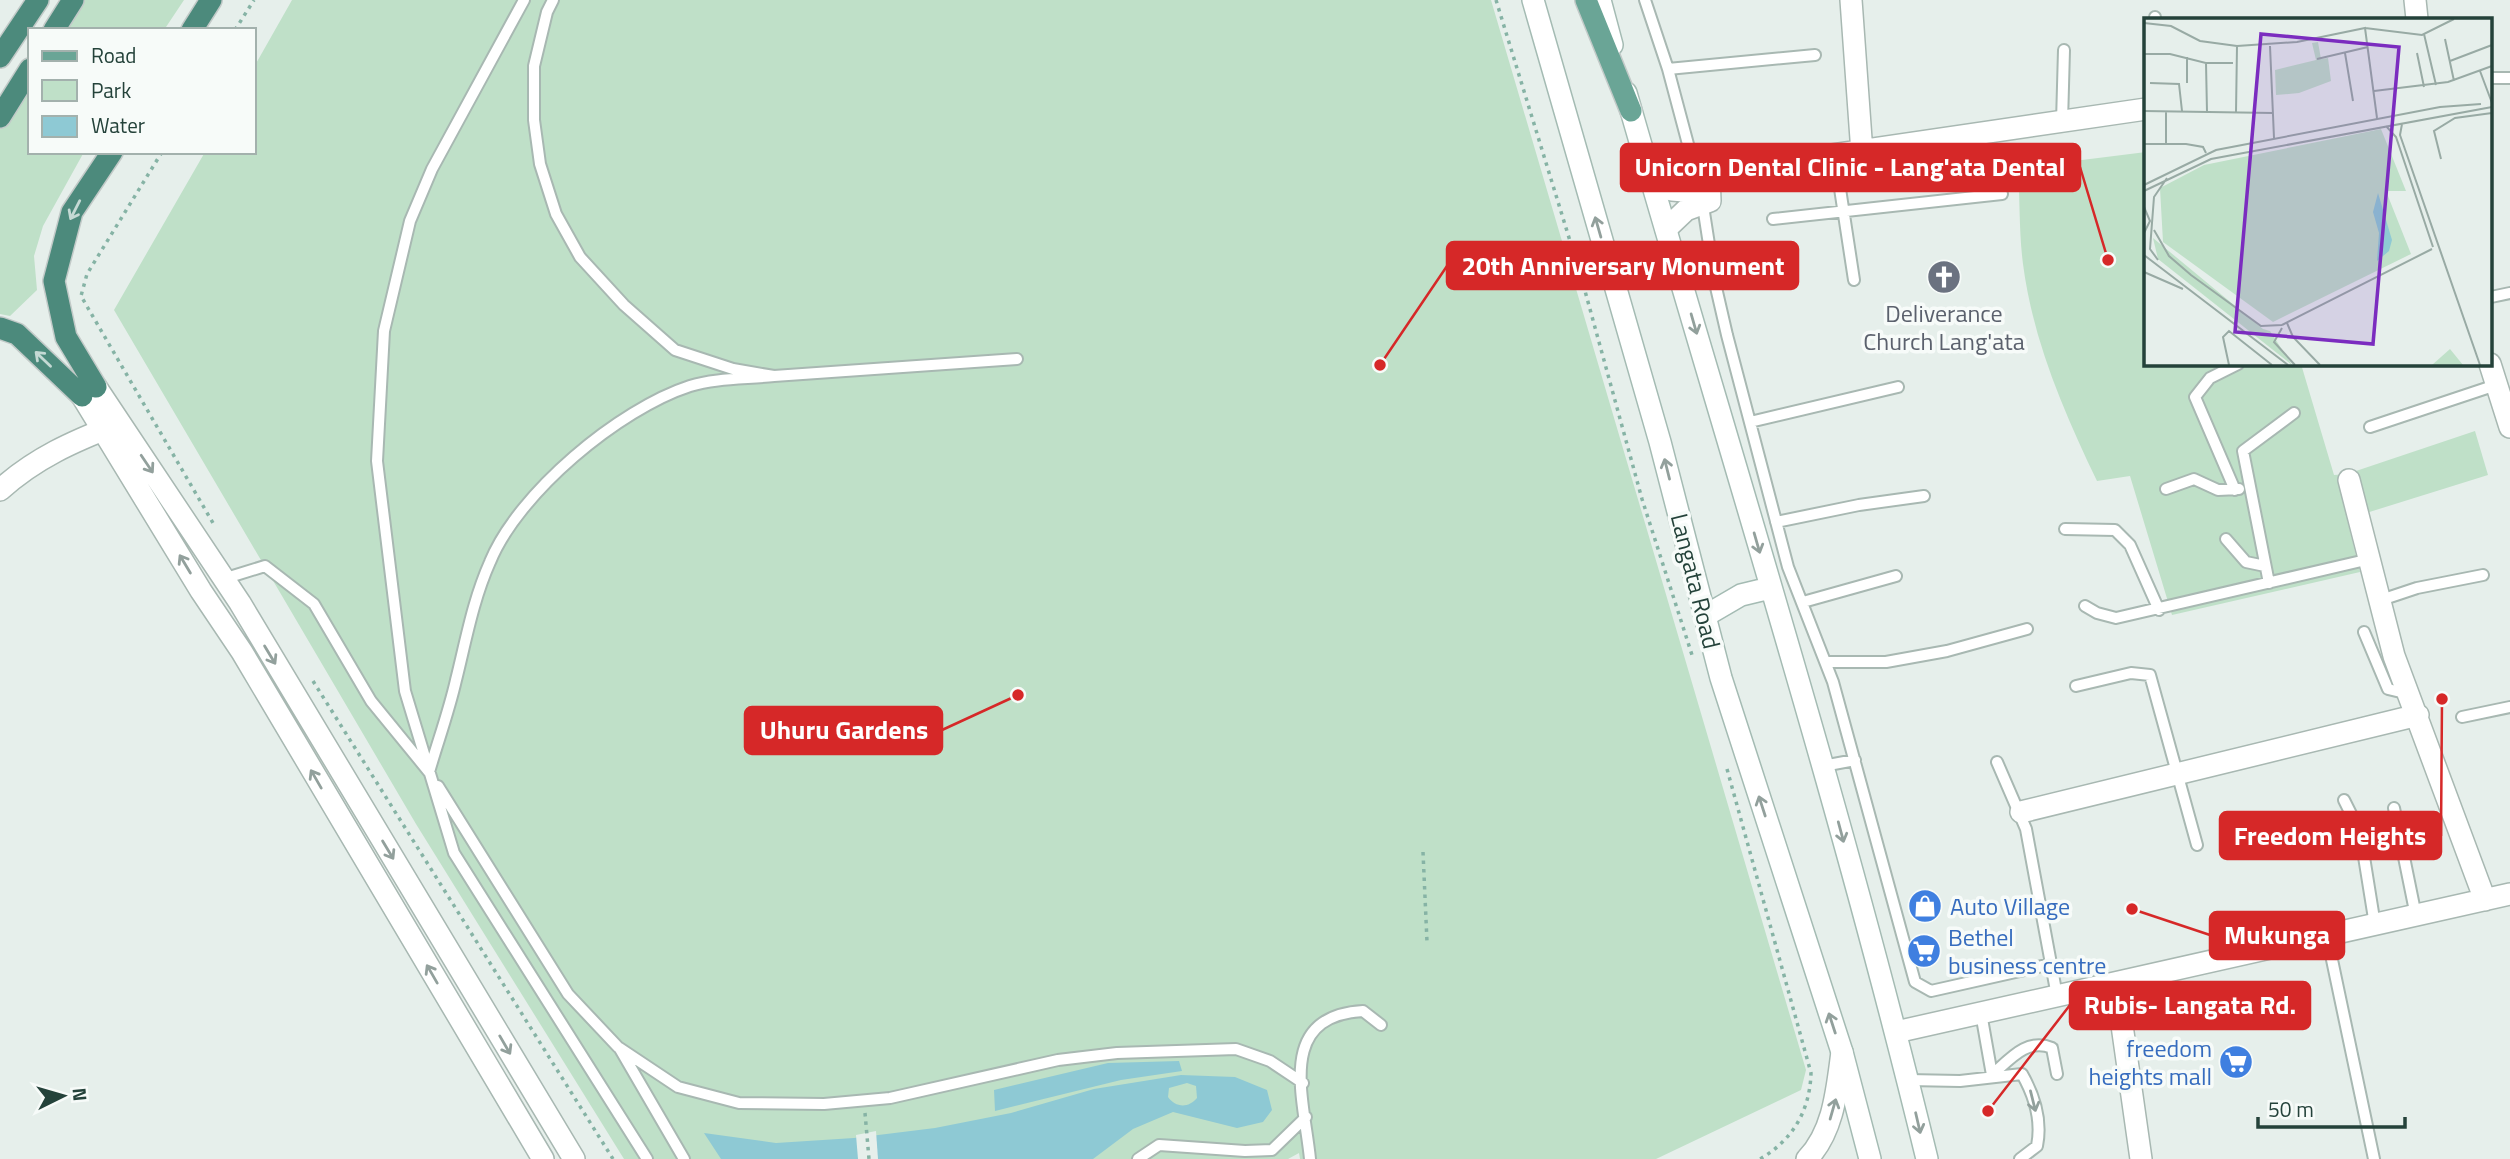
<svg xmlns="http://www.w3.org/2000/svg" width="2510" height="1159" viewBox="0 0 2510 1159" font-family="'Titillium Web',sans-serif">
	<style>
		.green { fill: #bfe0c8 }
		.water { fill: #8ec9d4; fill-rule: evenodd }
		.pier { fill: #e6efeb }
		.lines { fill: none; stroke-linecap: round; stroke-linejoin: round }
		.service-casing { stroke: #a8b8b2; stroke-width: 14 }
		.minor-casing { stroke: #a8b8b2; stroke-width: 24 }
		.tertiary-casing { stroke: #a8b8b2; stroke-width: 24 }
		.secondary-casing { stroke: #a4bbb3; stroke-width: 24 }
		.primary-casing { stroke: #c2cac8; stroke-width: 24 }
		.trunk-casing { stroke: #c2cac8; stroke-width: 24 }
		.path { stroke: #86b3a5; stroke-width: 3.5; stroke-dasharray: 3.5 5; stroke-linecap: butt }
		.service { stroke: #fff; stroke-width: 10 }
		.minor { stroke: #fff; stroke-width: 21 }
		.tertiary { stroke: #fff; stroke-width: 21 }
		.secondary { stroke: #fff; stroke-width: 21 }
		.primary { stroke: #6aa596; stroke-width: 21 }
		.trunk { stroke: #4c8a7c; stroke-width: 21 }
		.oneway { stroke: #c4d9d4 }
		.oneway2 { stroke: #92a09c }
		.labels { text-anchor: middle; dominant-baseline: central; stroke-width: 7; stroke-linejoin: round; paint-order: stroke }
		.worship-label { font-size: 24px; fill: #5b616d; stroke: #f7fbf9 }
		.street-label { font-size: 24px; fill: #24423a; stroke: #f7fbf9 }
		.shop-label { font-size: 24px; fill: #366cbe; stroke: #f7fbf9; text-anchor: start }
		.inset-road { fill: none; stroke: #98aaa4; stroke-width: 2 }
		.view { fill: #7b2cbf; fill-opacity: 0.15; stroke: #7b2cbf; stroke-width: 3.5 }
		.inset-edge { fill: none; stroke: #24423a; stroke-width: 3.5 }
		.leader { fill: none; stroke: #d62828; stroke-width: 2.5 }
		.callout-dot { fill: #d62828; stroke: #f7fbf9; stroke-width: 2.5 }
		.callout { fill: #d62828; stroke: #d62828; stroke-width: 2.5 }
		.callout-label { font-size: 26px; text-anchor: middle; font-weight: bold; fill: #fff }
	</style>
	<rect width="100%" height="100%" fill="#e6efeb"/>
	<path class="green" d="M84,0H184L164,30H65Z
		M292,0H1491L1806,1070L1801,1090L1656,1159H1300L1299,1153L1288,1159H624L416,824L114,310L205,152H254V67Z
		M30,83V152H84L43,226L34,256L37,290L10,316L0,314V128Z
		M2146,152V364H2301L2334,475L2347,474L2475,431L2488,475L2347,519L2360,572L2172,615L2130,476L2097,481C2064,412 2033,341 2023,264C2019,233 2020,200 2018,168Z"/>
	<path class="water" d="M1179,1061L1182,1071L1121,1080L995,1111L994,1090L1108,1063Z
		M1181,1075L1235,1077L1267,1090L1272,1110L1263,1122L1237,1128L1173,1112L1133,1129L1093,1159H721L704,1133L776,1143L854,1138L935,1128L1011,1113L1094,1089ZM1187,1083L1196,1086L1197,1098C1188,1109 1175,1107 1168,1097L1169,1088Z"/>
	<path class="pier" d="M876,1131L878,1159H858L856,1135Z"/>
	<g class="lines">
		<g class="service-casing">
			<path id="service" d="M524,0L432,169L410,221L384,331L377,461L405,691L454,853L647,1159
				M553,0L547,12L534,66V120L540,164L556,214L580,257L624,305L675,350L733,369L774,376L1017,359
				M1645,0L1668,69L1701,193L1715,283L1727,335L1788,567L1833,682L1915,982L1931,991L2051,964
				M2155,17V19
				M1668,69L1815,55
				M2491,78H2510
				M2062,122L2064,50
				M1835,156L1854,280
				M1773,219L2002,194
				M2491,297L2510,293
				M1750,422L1898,387
				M2370,427L2496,385
				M2166,489L2194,479L2218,490L2239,489
				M2235,490L2195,397L2210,378L2238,364
				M1776,522L1859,505L1924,496
				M2065,529L2115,530L2130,545L2159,610
				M2226,539L2246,562L2265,566
				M223,579L265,566L314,604L371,701L429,772C438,741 449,711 456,680C466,640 473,600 490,562C518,493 619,409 690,386C715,378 748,379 774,376
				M2269,583L2243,451L2294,413
				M2381,600L2417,588L2483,575
				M1803,602L1896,576
				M2085,606L2097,613L2116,618L2370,559
				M2364,632L2388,689L2409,694
				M1826,662H1886L1947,651L2027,629
				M2076,686L2131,673L2150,675L2197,845
				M2462,717L2510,707
				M1997,762L2026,829L2057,996
				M1823,766L1855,760
				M438,786L568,994L618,1047L678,1087L739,1103L824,1104L890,1098L1058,1060L1117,1053L1236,1049L1270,1061L1303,1083
				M2344,800L2360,832L2375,925
				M2394,808L2416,916
				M2327,936L2374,1159
				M1981,1013L1992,1075
				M620,1049L684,1159
				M1992,1075C2009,1060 2027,1037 2052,1048L2057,1074
				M1908,1080L1960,1081L2022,1074C2034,1095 2042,1121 2037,1146L2020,1159
				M1138,1159L1159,1145L1245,1151L1272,1150L1306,1117
				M1310,1159C1304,1098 1275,1016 1363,1011L1381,1025"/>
		</g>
		<g class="minor-casing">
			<path id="minor" d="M1851,0L1862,153
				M2415,0L2417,19
				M1709,173L2146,109
				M1652,183L1672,190L1708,193L1709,182
				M1666,229L1686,210L1710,201L1709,173
				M2490,364L2510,427
				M2349,480L2394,656L2485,900
				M0,490C35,458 74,441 118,424
				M2021,812L2418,715
				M2116,983L2141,1159
				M1896,1032L2510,894"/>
		</g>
		<g class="tertiary-casing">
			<path id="tertiary" d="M96,387L240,603L574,1159
				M82,396L201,591L242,652L543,1159
				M1807,1159C1834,1131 1837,1089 1842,1052"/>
		</g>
		<g class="secondary-casing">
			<path id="secondary" d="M1533,0L1660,442L1721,678L1842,1052L1870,1159
				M1600,0L1612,45
				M1626,93C1728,448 1840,800 1927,1159
				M1705,616L1741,595L1770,588"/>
		</g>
		<g class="primary-casing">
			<path id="primary" d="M1586,0L1631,111"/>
		</g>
		<g class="trunk-casing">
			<path id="trunk" d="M54,30L73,0
				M192,30L211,0
				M0,57L38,0
				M0,117L30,69
				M0,328L17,334L82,396
				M96,387L66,337L54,281L72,212L112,152"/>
		</g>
		<path class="path" d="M1496,0L1582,280L1642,499L1692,655
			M235,30L254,0
			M162,152L87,274L81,296L213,523
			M313,681L613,1159
			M1727,769L1811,1073C1810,1110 1793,1140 1760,1159
			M1423,852L1427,942
			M865,1113L869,1159"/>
		<use href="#service" class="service"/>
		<use href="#minor" class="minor"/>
		<use href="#tertiary" class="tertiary"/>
		<use href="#secondary" class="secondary"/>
		<use href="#primary" class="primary"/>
		<use href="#trunk" class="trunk"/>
	</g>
	<defs><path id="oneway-shaft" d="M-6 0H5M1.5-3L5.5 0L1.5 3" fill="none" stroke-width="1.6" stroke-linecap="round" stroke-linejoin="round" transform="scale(1.75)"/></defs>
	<g class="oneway">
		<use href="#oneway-shaft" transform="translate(75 210) rotate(117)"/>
		<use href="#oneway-shaft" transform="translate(43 359) rotate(-136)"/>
	</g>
	<g class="oneway2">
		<use href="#oneway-shaft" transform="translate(1598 227) rotate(-106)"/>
		<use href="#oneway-shaft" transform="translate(1694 324) rotate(74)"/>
		<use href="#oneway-shaft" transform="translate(147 464) rotate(56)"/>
		<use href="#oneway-shaft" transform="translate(1667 469) rotate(-104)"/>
		<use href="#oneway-shaft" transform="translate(1757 543) rotate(74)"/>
		<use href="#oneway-shaft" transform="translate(185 564) rotate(-121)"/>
		<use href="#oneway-shaft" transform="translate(270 655) rotate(59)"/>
		<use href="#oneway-shaft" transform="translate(316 779) rotate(-120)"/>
		<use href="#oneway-shaft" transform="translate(1762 806) rotate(-108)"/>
		<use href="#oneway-shaft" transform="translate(1841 832) rotate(75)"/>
		<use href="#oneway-shaft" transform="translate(388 850) rotate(59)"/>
		<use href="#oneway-shaft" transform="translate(432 974) rotate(-120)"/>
		<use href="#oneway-shaft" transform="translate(1832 1023) rotate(-108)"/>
		<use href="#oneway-shaft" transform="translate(505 1045) rotate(60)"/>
		<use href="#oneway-shaft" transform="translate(2033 1101) rotate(76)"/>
		<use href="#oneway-shaft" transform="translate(1833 1109) rotate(-74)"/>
		<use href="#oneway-shaft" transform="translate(1918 1123) rotate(77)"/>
	</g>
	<defs>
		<g id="church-disc" transform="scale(1.75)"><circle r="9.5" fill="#6b7280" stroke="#f7fbf9"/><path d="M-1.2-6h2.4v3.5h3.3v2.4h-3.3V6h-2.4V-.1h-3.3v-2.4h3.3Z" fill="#fff"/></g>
		<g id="shop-disc" transform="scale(1.75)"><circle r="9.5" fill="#3f7fe0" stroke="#f7fbf9"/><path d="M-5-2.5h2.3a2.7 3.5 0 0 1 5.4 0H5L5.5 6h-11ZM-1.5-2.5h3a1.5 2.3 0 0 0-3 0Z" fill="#fff"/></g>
		<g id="supermarket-disc" transform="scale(1.75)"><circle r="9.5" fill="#3f7fe0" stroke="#f7fbf9"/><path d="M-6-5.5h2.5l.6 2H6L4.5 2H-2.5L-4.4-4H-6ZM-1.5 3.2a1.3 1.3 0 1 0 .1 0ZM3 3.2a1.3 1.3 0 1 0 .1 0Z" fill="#fff"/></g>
	</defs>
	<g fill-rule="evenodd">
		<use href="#church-disc" x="1944" y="277"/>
		<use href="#shop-disc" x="1925" y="906"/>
		<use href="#supermarket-disc" x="1924" y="951"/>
		<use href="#supermarket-disc" x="2236" y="1062"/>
	</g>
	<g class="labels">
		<g class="worship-label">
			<text x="1944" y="313">Deliverance<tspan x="1944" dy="28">Church Lang'ata</tspan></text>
		</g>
		<g class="street-label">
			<text transform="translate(1696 581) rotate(76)">Langata Road</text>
		</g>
		<g class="shop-label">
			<text x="1950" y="906">Auto Village</text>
			<text x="1948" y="937">Bethel<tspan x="1948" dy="28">business centre</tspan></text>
			<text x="2212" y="1048" text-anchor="end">freedom<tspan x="2212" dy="28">heights mall</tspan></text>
		</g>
	</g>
	<g transform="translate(2144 18)">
		<rect width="348" height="348" fill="#e6efeb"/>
		<path d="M174,24L177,41L184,40L187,63L155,75L132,77L131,52L172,42L168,25ZM237,111L262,173H242L267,236L129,304L19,224L16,170L60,147ZM9,220L119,311L126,313L148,347L14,241ZM306,331L319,347H288Z" fill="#bfe0c8"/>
		<path d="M234,175L248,222L245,233L233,243L235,215L229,194Z" fill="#8ec9d4"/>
		<path class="inset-road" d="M0,5L27,8L56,23L93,28L153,24L221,10L233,100M221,10L278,17L310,1M280,16L292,67M301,21L310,63M126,28L130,120M201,35L209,83M273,35L280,69M0,36H26L62,45L63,94M173,41L224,29M306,43L348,27M62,45H89M336,53L348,85M6,65L35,66L38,93M43,65V39M230,73L304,64L348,48M0,93L129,95M92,94L93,28M258,106L256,117L336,347M242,108L252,119L289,229M0,126H42L59,129L62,135M22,126V93M297,141L290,113L311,100L348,95M0,167L72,132L296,89L337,86M0,173L67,141L348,89M0,189L6,203L0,215M10,212L25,238L47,257L117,308L138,307M0,237L144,347M14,242L6,231L10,179L23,160M0,254L39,271M143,305L149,319L176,347M138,307L288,231M138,310L130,324L151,347M85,347L79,319L85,313L128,347"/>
		<path class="view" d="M117,16L255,29L229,326L91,314Z"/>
		<rect width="348" height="348" class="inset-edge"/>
	</g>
	<path class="leader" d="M2108 260L2080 167M1380 365L1447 266M1018 695L942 730M2442 699L2441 836M2132 909L2210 935M1988 1111L2070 1005"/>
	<g class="callout-dot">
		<circle cx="2108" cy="260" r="7"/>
		<circle cx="1380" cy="365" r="7"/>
		<circle cx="1018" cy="695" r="7"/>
		<circle cx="2442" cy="699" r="7"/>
		<circle cx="2132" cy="909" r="7"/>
		<circle cx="1988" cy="1111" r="7"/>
	</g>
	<g class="callout">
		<rect x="1621" y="144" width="459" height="47" rx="7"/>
		<rect x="1447" y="242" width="351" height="47" rx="7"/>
		<rect x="745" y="707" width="197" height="47" rx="7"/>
		<rect x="2220" y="812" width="221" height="47" rx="7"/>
		<rect x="2210" y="912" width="134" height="47" rx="7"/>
		<rect x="2070" y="982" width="240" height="47" rx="7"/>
	</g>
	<g class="callout-label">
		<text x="1850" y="176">Unicorn Dental Clinic - Lang'ata Dental</text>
		<text x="1623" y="275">20th Anniversary Monument</text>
		<text x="844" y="739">Uhuru Gardens</text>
		<text x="2330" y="845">Freedom Heights</text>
		<text x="2277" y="944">Mukunga</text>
		<text x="2190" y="1014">Rubis- Langata Rd.</text>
	</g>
	<rect x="28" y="28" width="228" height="126" fill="#f7fbf9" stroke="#a3b1ad" stroke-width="2"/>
	<rect x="42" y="51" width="35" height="10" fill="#6aa596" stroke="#a3b1ad" stroke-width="2"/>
	<text x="91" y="63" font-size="21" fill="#24423a">Road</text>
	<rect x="42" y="80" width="35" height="21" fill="#bfe0c8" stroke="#a3b1ad" stroke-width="2"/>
	<text x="91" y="98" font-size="21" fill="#24423a">Park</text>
	<rect x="42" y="116" width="35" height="21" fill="#8ec9d4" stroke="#a3b1ad" stroke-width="2"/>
	<text x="91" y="133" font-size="21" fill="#24423a">Water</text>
	<g transform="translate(63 1096) rotate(85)" stroke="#f7fbf9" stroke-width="5" paint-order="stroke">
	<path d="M0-5L12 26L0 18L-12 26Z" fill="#24423a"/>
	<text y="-10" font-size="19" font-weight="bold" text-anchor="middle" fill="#24423a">N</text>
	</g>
	<path d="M2258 1117v10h147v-10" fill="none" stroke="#24423a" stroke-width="3.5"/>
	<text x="2268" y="1117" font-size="21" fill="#24423a" stroke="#f7fbf9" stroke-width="5" paint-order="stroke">50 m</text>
</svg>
